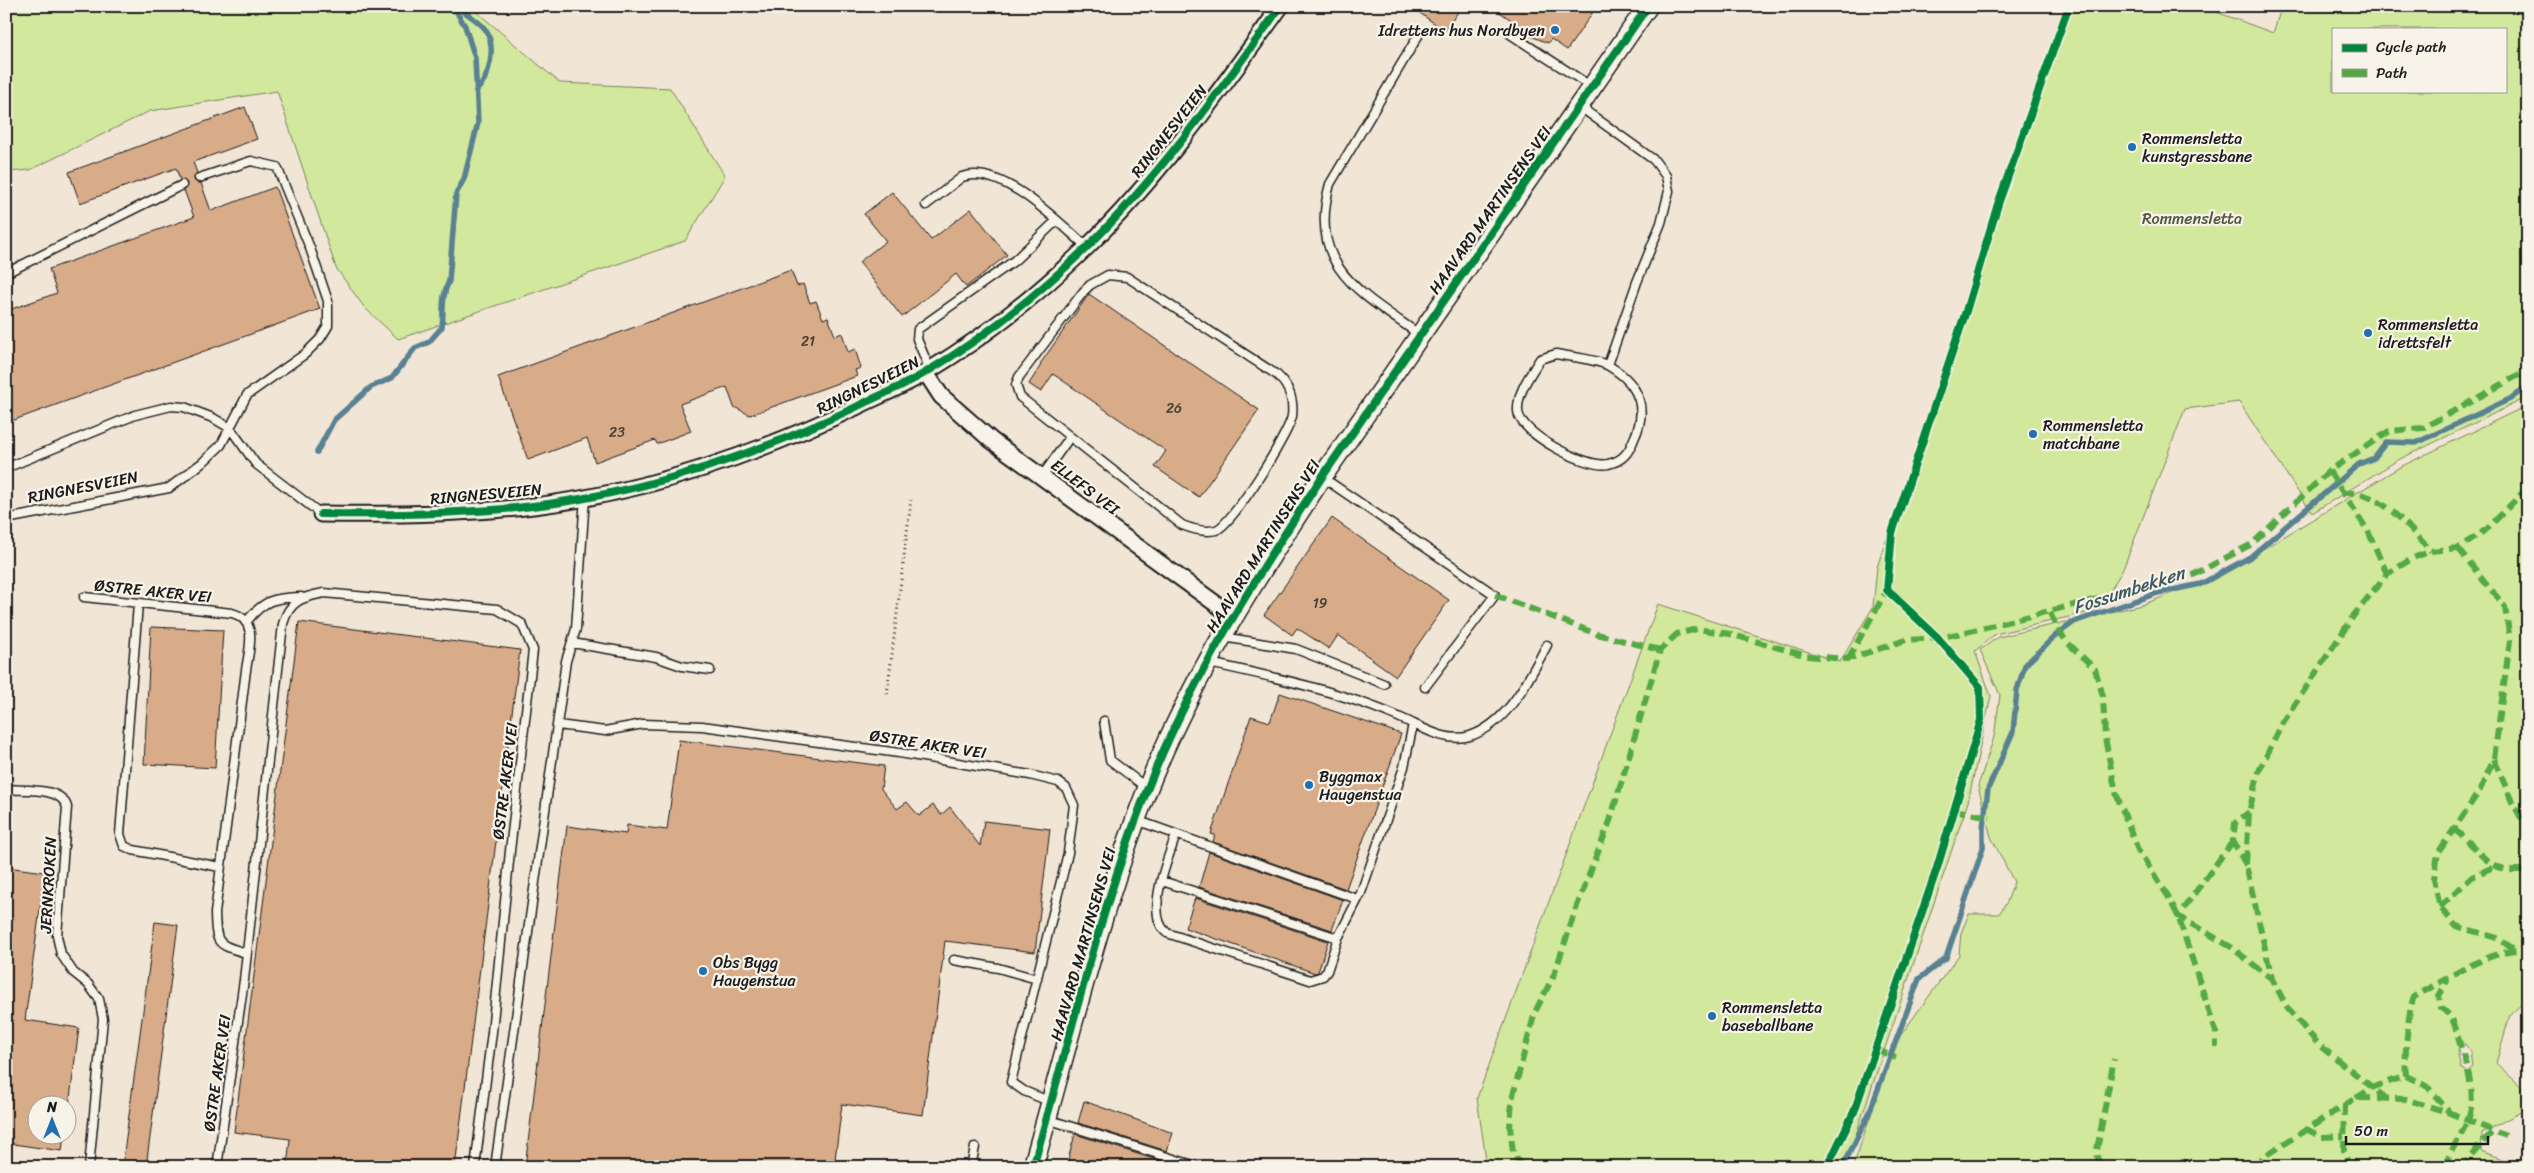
<svg xmlns="http://www.w3.org/2000/svg" width="2534" height="1173" viewBox="0 0 2534 1173" font-family="Sriracha,sans-serif">
	<style>
		.green { fill: #d2e89d; stroke: #77825c; fill-rule: evenodd }
		.lines { fill: none; stroke-linecap: round; stroke-linejoin: round }
		.stream { stroke: #588192; stroke-width: 5.5 }
		.building { fill: #d8ac89; stroke: #1c1c1c }
		.service-casing { stroke: #1c1c1c; stroke-width: 11 }
		.minor-casing { stroke: #1c1c1c; stroke-width: 19 }
		.tertiary-casing { stroke: #1c1c1c; stroke-width: 22 }
		.path { stroke: #1c1c1c; stroke-width: 3; stroke-dasharray: 1 4; stroke-linecap: butt }
		.service { stroke: #f7f3e8; stroke-width: 8 }
		.minor { stroke: #f7f3e8; stroke-width: 15 }
		.tertiary { stroke: #f7f3e8; stroke-width: 19 }
		.quiet { stroke: #52a943; stroke-width: 6; stroke-dasharray: 12 6; stroke-linecap: butt }
		.cycleway-casing { stroke: #f7f3e8; stroke-width: 11 }
		.cycleway { stroke: #00873e; stroke-width: 8 }
		.poi-dot { fill: #1f6fb2; stroke: #f7f3e8; stroke-width: 2 }
		.labels { text-anchor: middle; dominant-baseline: central; stroke-width: 4.5; stroke-linejoin: round; paint-order: stroke }
		.number-label { font-size: 14px; fill: #4b4037 }
		.poi-label { font-size: 16px; fill: #1c1c1c; stroke: #f7f3e8; text-anchor: start }
		.street-label { font-size: 16px; fill: #1c1c1c; stroke: #f7f3e8 }
		.park-label { font-size: 16px; fill: #535943; stroke: #f7f3e8 }
		.water-label { font-size: 18px; font-style: italic; fill: #3f5761; stroke: #f7f3e8 }
	</style>
	<rect width="100%" height="100%" fill="#f1e5d5"/>
	<filter id="ink" filterUnits="userSpaceOnUse"><feTurbulence type="fractalNoise" baseFrequency=".02" numOctaves="2"/><feDisplacementMap in="SourceGraphic" scale="10" xChannelSelector="R" yChannelSelector="G"/><feConvolveMatrix kernelMatrix="1 2 1 2 8 2 1 2 1" color-interpolation-filters="sRGB"/></filter>
	<g filter="url(#ink)">
		<path class="green" d="M6,6H476L477,12L560,83L670,88L725,176L685,241L398,339L364,307L336,268L277,91L150,111L30,170L6,172Z
			M2064,6H2200L2273,33L2282,6H2528V397L2398,460L2312,513L2239,402L2185,409L2123,569L2099,610L1995,634L1975,651L1991,696L1968,802L1845,1167H1487L1477,1098L1658,604L1840,662L1873,607L1877,567ZM2333,29H2505V91H2333Z
			M2528,405V998L2510,1015L2496,1063L2526,1091L2528,1108L2482,1133L2481,1151L2515,1164L2528,1163V1167H1853L1895,1043L1959,955L1961,933L1969,914H1999L2007,902L2014,882L1991,837L1978,786L1994,737L2000,695L1980,650L1998,637L2142,605L2223,573L2400,467ZM2459,1044H2465L2470,1051L2472,1067L2468,1072L2461,1069L2458,1055Z"/>
		<g class="lines">
			<path class="stream" d="M462,6L463,11C470,16 480,22 485,29C497,46 490,77 476,91
				M317,452L334,420L371,387L392,378L415,348L429,342L442,327C444,310 441,297 449,281L456,194L464,179L478,123L475,58L465,26L453,6
				M1840,1167L1845,1162L1868,1116L1919,979L1946,958L1983,848V827L1988,789L2013,732L2017,690L2025,665L2055,636L2074,622L2158,593L2201,584L2250,557L2359,464L2374,458L2386,442L2416,443L2510,399L2528,386"/>
		</g>
		<path class="building" d="M1410,6H1462L1445,31Z
			M1491,6H1597L1567,50L1551,39L1548,43L1526,34L1527,31Z
			M245,107L257,139L193,162L197,173L194,180L201,183L211,211L275,187L320,309L6,423V311L57,293L49,269L194,217L184,190L187,183L180,180L176,168L80,203L69,172Z
			M892,192L931,240L971,209L1007,255L966,287L956,274L902,317L859,262L886,241L864,214Z
			M791,270L797,286L803,284L810,303L816,301L823,319L828,317L835,336L842,333L848,352L855,349L861,368L855,370L857,376L750,415L734,407L727,387L680,404L691,431L657,444L655,440L595,462L587,438L528,460L498,377Z
			M1089,294L1259,410L1199,497L1155,467L1166,451L1053,374L1041,392L1029,384L1041,365L1040,364Z
			M1332,518L1449,600L1396,676L1338,635L1329,649L1297,628L1292,635L1264,615Z
			M299,622L520,650L455,1167H287L290,1139L234,1132Z
			M151,627L223,630L215,768L144,764Z
			M1280,693L1401,734L1346,889L1213,842L1215,835L1211,834L1251,716L1270,722Z
			M679,740L884,766L881,789L897,809L907,802L919,816L933,805L941,815L950,807L980,846L984,821L1050,829L1035,952L945,941L923,1115L842,1104L834,1167H525L567,826L626,834L627,825L667,830Z
			M1209,852L1343,900L1332,930L1199,887Z
			M6,867L45,872L25,1020L79,1028L69,1106H38V1136H64L62,1151L6,1143Z
			M1195,898L1328,941L1318,972L1315,973L1185,928Z
			M155,922L178,925L146,1167H122Z
			M1084,1101L1173,1133L1167,1151L1078,1123Z
			M1075,1134L1163,1162L1161,1167H1066Z"/>
		<g class="lines">
			<g class="service-casing">
				<path id="service" d="M1261,6L1273,16
					M1510,34L1592,87
					M1418,36L1330,184C1307,267 1361,293 1420,335
					M1579,106L1654,160L1666,176L1669,191L1661,223L1637,282L1608,365
					M926,205L962,177C1002,163 1059,223 1087,247
					M6,273L182,185
					M1108,275L1127,277L1277,375C1289,386 1294,399 1292,416C1289,434 1232,525 1216,530C1204,533 1192,529 1182,525L1020,397L1016,385L1019,377L1083,292L1090,285Z
					M1556,354C1570,357 1597,359 1609,366C1638,383 1649,407 1634,439C1629,452 1623,461 1608,464C1588,469 1519,434 1518,411C1517,392 1531,374 1540,359Z
					M930,370L917,339L918,329L1014,261L1056,221
					M6,468L135,415L171,406L184,407L213,418L230,428L256,464L321,514
					M1042,476L1070,437
					M1322,477L1495,595L1425,687
					M6,519L169,488L202,463L221,445L247,395L305,354L320,339L328,326V301L310,248L277,167L251,161L199,178
					M84,597L232,613C259,620 249,649 246,670L215,913C216,945 217,944 246,953
					M138,604L120,834L124,846L133,850L220,867
					M247,621C265,599 274,598 301,597
					M1223,637L1296,649L1384,684
					M572,643L656,657L682,666L710,670
					M1209,663C1274,677 1344,692 1405,720C1425,729 1448,743 1470,736C1509,723 1529,678 1547,645
					M1104,721L1110,760L1148,789
					M558,725L605,731L643,724L702,726L899,753L1030,775L1058,782L1066,788L1074,805L1068,853L1011,1082L1024,1091L1051,1102
					M6,789C24,791 61,786 67,807L57,936L61,954L73,972L88,984L99,999L103,1019L89,1167
					M1136,820L1357,899
					M1176,835C1168,858 1144,915 1167,933L1310,980L1323,976L1327,971L1338,938L1361,893L1404,767L1413,724
					M1162,881L1338,938
					M954,960L998,968L1037,979
					M1047,1119L1199,1167
					M32,1167H36
					M217,1167L244,980L283,624C289,601 302,597 324,593L497,609L522,624L533,650L510,851L492,1032L475,1167
					M495,1167L566,661L576,629L585,497
					M971,1167L975,1147"/>
			</g>
			<g class="minor-casing">
				<path id="minor" d="M926,373L941,396L991,440L1234,617
					M321,514C386,515 451,514 516,508C635,496 749,458 856,407C880,395 906,385 928,371C985,337 1038,294 1086,248C1160,176 1221,89 1281,6"/>
			</g>
			<g class="tertiary-casing">
				<path id="tertiary" d="M1033,1167C1069,1041 1099,912 1147,790C1191,678 1256,577 1322,477L1648,6"/>
			</g>
			<path class="path" d="M887,694L911,500"/>
			<use href="#service" class="service"/>
			<use href="#minor" class="minor"/>
			<use href="#tertiary" class="tertiary"/>
			<path class="quiet" d="M2329,471L2368,531L2387,574
				M2343,493C2380,489 2408,527 2431,551
				M2458,548L2505,607L2510,640L2494,759L2480,790L2438,853L2434,879L2440,907L2456,926L2497,938L2514,949
				M1495,595L1597,634L1660,650
				M2050,613L2057,628L2067,642L2095,669L2103,696L2105,738L2116,793L2138,850L2168,896L2178,916L2216,1032V1047
				M1848,659L1887,590
				M2494,759L2512,802L2528,829
				M1954,810L1990,817
				M2453,829C2482,848 2485,876 2528,869
				M2233,841L2178,916L2231,947L2272,979
				M2246,865L2233,841L2235,823L2249,812
				M2440,907L2472,877L2493,867
				M1876,1049L1896,1058
				M2406,1076C2404,1061 2408,1009 2414,997C2446,980 2491,947 2528,951
				M2356,1098L2374,1087L2406,1076L2427,1086L2449,1112
				M2387,1099L2320,1046L2288,1009L2272,979L2246,865L2249,812L2259,771L2282,724L2354,615L2387,574L2413,558L2431,551L2458,548L2487,529L2528,487
				M2345,1104L2344,1150L2349,1167
				M2306,1129L2322,1137L2344,1136
				M1522,1167L1513,1152L1510,1127L1512,1099L1535,1012L1554,975L1577,906L1610,821L1660,650L1677,634L1697,629L1730,634L1807,656L1848,659L1906,640L1938,638L1966,632L2193,575L2252,544L2329,471L2389,431L2423,428L2528,370
				M2099,1167L2097,1150L2114,1059
				M2255,1167L2263,1157L2356,1098L2406,1099L2450,1113L2506,1136
				M2445,1167C2450,1150 2460,1138 2467,1122C2478,1097 2467,1068 2460,1044C2455,1028 2456,1018 2441,1008L2439,996L2448,979
				M2458,1167L2464,1164L2493,1131"/>
			<g class="cycleway-casing">
				<path id="cycleway" d="M321,514C386,515 451,514 516,508C635,496 749,458 856,407C880,395 906,385 928,371C985,337 1038,294 1086,248C1160,176 1221,89 1281,6
					M1033,1167C1069,1041 1099,912 1147,790C1191,678 1256,577 1322,477L1648,6
					M1825,1167L1835,1151L1854,1112L1937,868L1981,720L1980,687L1938,638L1887,590L1892,533L1966,311L1998,204L2069,6"/>
			</g>
			<use href="#cycleway" class="cycleway"/>
		</g>
	</g>
	<g class="poi-dot">
		<circle cx="1555" cy="30" r="5"/>
		<circle cx="2132" cy="147" r="5"/>
		<circle cx="2368" cy="333" r="5"/>
		<circle cx="2033" cy="434" r="5"/>
		<circle cx="1309" cy="785" r="5"/>
		<circle cx="703" cy="971" r="5"/>
		<circle cx="1712" cy="1016" r="5"/>
	</g>
	<g class="labels">
		<g class="number-label">
			<text x="808" y="341">21</text>
			<text x="1174" y="408">26</text>
			<text x="617" y="432">23</text>
			<text x="1320" y="603">19</text>
		</g>
		<g class="poi-label">
			<text x="1545" y="30" text-anchor="end">Idrettens hus Nordbyen</text>
			<text x="2142" y="138">Rommensletta<tspan x="2142" dy="18">kunstgressbane</tspan></text>
			<text x="2378" y="324">Rommensletta<tspan x="2378" dy="18">idrettsfelt</tspan></text>
			<text x="2043" y="425">Rommensletta<tspan x="2043" dy="18">matchbane</tspan></text>
			<text x="1319" y="776">Byggmax<tspan x="1319" dy="18">Haugenstua</tspan></text>
			<text x="713" y="962">Obs Bygg<tspan x="713" dy="18">Haugenstua</tspan></text>
			<text x="1722" y="1007">Rommensletta<tspan x="1722" dy="18">baseballbane</tspan></text>
		</g>
		<g class="street-label">
			<text transform="translate(1169 131) rotate(-52)">RINGNESVEIEN</text>
			<text transform="translate(1490 210) rotate(-55)">HAAVARD MARTINSENS VEI</text>
			<text transform="translate(868 385) rotate(-26)">RINGNESVEIEN</text>
			<text transform="translate(83 487) rotate(-11)">RINGNESVEIEN</text>
			<text transform="translate(1085 487) rotate(37)">ELLEFS VEI</text>
			<text transform="translate(486 494) rotate(-5)">RINGNESVEIEN</text>
			<text transform="translate(1263 546) rotate(-58)">HAAVARD MARTINSENS VEI</text>
			<text transform="translate(153 591) rotate(6)">ØSTRE AKER VEI</text>
			<text transform="translate(928 744) rotate(9)">ØSTRE AKER VEI</text>
			<text transform="translate(505 781) rotate(-83)">ØSTRE AKER VEI</text>
			<text transform="translate(48 885) rotate(-87)">JERNKROKEN</text>
			<text transform="translate(1083 944) rotate(-74)">HAAVARD MARTINSENS VEI</text>
			<text transform="translate(217 1073) rotate(-82)">ØSTRE AKER VEI</text>
		</g>
		<g class="park-label">
			<text x="2192" y="218">Rommensletta</text>
		</g>
		<g class="water-label">
			<text transform="translate(2129 590) rotate(-18)">Fossumbekken</text>
		</g>
	</g>
	<rect width="2534" height="1173" fill="none" stroke="#f7f3e8" stroke-width="25"/>
	<rect x="12" y="12" width="2509" height="1148" fill="none" stroke="#1c1c1c" stroke-width="2" filter="url(#ink)"/>
	<rect x="2332" y="28" width="175" height="65" fill="#f7f3e8" stroke="#9f9d96"/>
	<rect x="2342" y="44" width="25" height="8" fill="#00873e" stroke="#9f9d96"/>
	<text x="2376" y="52" font-size="15" fill="#1c1c1c">Cycle path</text>
	<rect x="2342" y="69" width="25" height="8" fill="#52a943" stroke="#9f9d96"/>
	<text x="2376" y="78" font-size="15" fill="#1c1c1c">Path</text>
	<g transform="translate(52 1120)"><circle r="24" fill="#f7f3e8" stroke="#9f9d96"/>
	<path d="M0-4L9 19L0 12L-9 19Z" fill="#1f6fb2"/>
	<text y="-8" font-size="14" font-weight="bold" text-anchor="middle" fill="#1c1c1c">N</text>
	</g>
	<path d="M2346 1136v8h142v-8" fill="none" stroke="#1c1c1c" stroke-width="2.5"/>
	<text x="2354" y="1136" font-size="15" fill="#1c1c1c" stroke="#f7f3e8" stroke-width="4" paint-order="stroke">50 m</text>
</svg>
